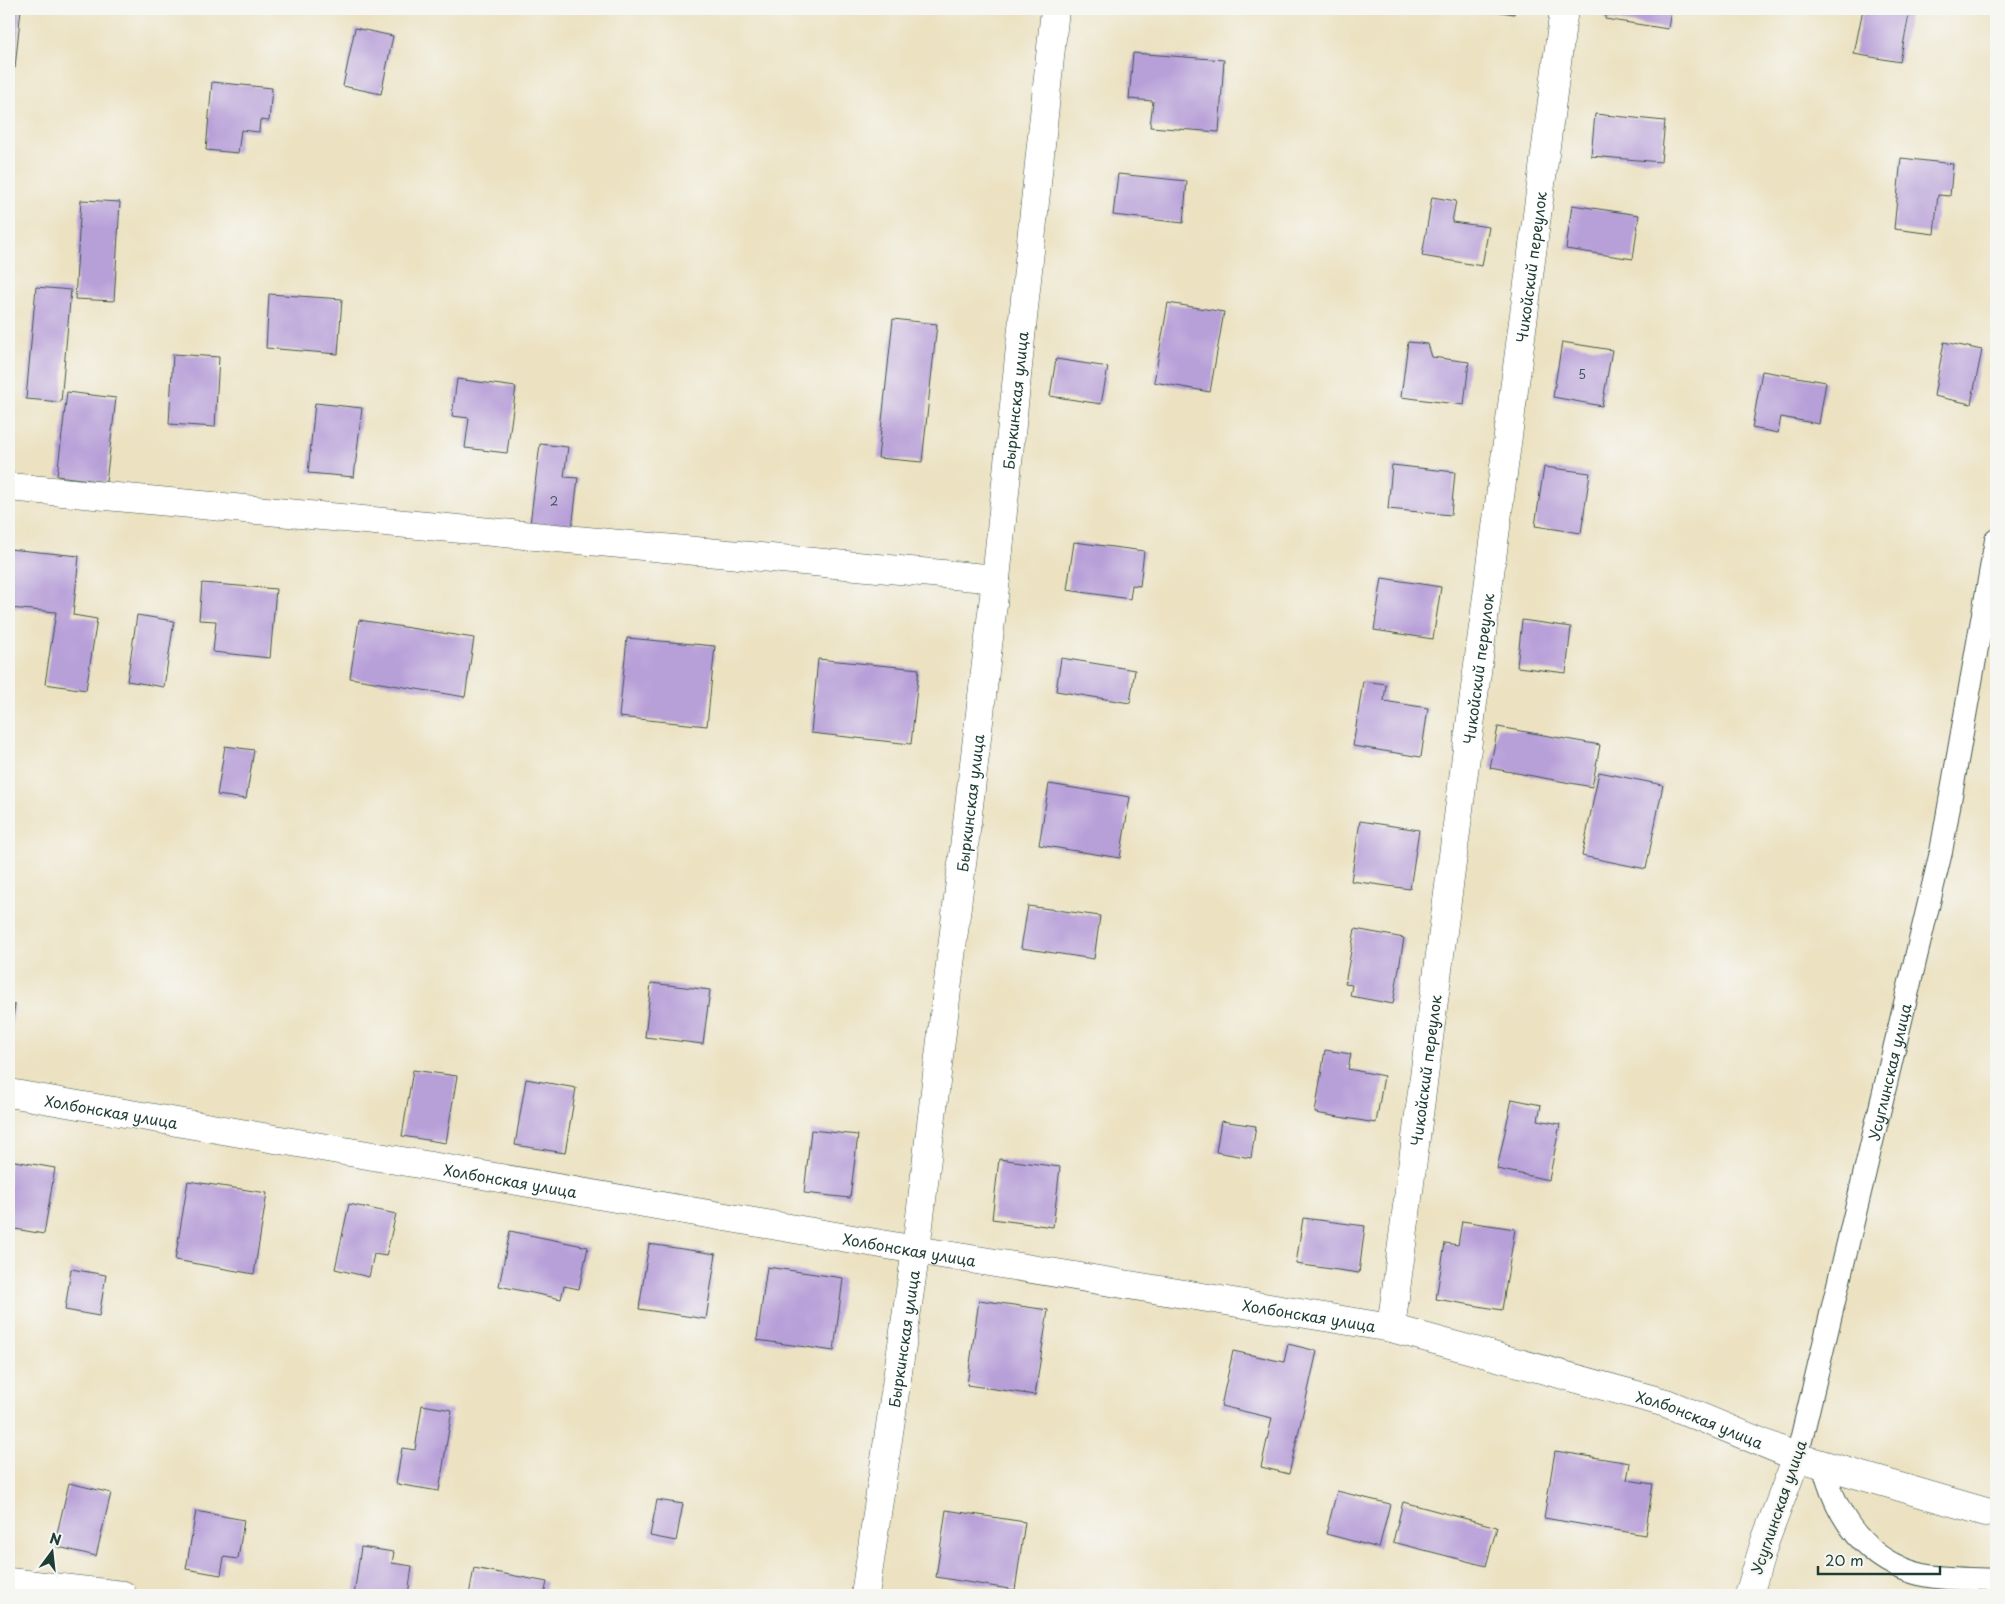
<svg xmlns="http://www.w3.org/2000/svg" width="2005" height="1604" viewBox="0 0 2005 1604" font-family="'Playpen Sans',sans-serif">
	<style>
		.building { fill: #b79fd8 }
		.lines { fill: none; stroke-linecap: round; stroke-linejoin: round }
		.service-casing { stroke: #3e5649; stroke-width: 24 }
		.minor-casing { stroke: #3e5649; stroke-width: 29 }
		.service { stroke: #fff; stroke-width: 22 }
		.minor { stroke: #fff; stroke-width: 28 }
		.labels { text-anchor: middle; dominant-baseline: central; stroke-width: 4.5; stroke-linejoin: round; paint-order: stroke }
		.number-label { font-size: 12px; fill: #45565d }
		.street-label { font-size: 15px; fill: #1f3d34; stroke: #f6f6f2 }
	</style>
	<rect width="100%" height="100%" fill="#f6f6f2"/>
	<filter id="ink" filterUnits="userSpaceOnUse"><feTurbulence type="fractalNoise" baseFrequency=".02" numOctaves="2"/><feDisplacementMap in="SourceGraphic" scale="10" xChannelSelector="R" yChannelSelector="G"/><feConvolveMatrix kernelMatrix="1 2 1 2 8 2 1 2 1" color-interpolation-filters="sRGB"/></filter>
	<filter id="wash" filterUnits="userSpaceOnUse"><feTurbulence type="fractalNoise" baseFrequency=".0096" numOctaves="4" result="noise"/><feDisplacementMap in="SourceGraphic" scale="20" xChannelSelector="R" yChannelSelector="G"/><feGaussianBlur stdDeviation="1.12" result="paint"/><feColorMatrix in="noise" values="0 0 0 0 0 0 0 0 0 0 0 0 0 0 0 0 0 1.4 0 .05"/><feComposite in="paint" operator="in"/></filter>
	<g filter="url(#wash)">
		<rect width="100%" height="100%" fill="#ece2c2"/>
		<g id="blocks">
			<path class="building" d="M9,9H21L15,68L9,67Z
				M1481,9H1514V14Z
				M1606,9H1671L1668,29L1605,19Z
				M1863,9H1910L1900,62L1854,54Z
				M355,28L393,36L381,94L343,86Z
				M1133,53L1224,60L1219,132L1150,127L1153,101L1129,99Z
				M212,82L272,88L269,121L260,120L259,132L241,130L238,153L206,150Z
				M1595,114L1665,121L1661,162L1591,156Z
				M1901,158L1953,164L1950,196L1938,195L1934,234L1894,229Z
				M1118,174L1187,181L1183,223L1113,215Z
				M1432,197L1456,201L1452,222L1489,227L1482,266L1422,256Z
				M81,200L120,202L114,301L75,299Z
				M1572,205L1639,215L1633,259L1566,249Z
				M36,287L71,290L61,402L26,399Z
				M269,294L342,299L338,354L266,348Z
				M1168,303L1224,312L1210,392L1154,382Z
				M893,319L937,324L922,462L878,458Z
				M1408,342L1428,344L1432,357L1469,362L1464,405L1401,397Z
				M1562,342L1612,350L1602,406L1553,397Z
				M1944,342L1982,350L1971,404L1934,396Z
				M173,354L219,357L215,427L169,424Z
				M1056,359L1108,367L1101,404L1050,396Z
				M1762,371L1826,382L1819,424L1781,417L1778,433L1752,428Z
				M457,379L516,387L507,453L465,448L469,418L452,416Z
				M67,392L116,398L106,482L57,476Z
				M315,403L362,408L354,477L308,473Z
				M540,444L568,447L564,477L578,478L572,529L530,524Z
				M1392,465L1455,472L1451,515L1388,509Z
				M1544,467L1590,473L1581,533L1535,526Z
				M1074,542L1144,551L1140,586L1132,585L1130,599L1067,590Z
				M9,549L79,556L73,615L97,619L86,690L45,684L56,612L9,608Z
				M1382,578L1441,587L1433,639L1374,630Z
				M202,583L276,589L270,658L213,652L216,621L199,620Z
				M137,615L174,621L164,687L127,681Z
				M359,620L474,638L465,697L350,678Z
				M1522,620L1571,627L1566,673L1517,667Z
				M627,638L715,646L707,726L619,717Z
				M1061,658L1135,670L1130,703L1056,691Z
				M818,659L919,669L911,744L811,733Z
				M1363,681L1386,684L1384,701L1428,708L1421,757L1353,746Z
				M1498,727L1600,745L1592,787L1490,768Z
				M225,746L254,750L246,799L217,795Z
				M1599,772L1663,785L1646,869L1582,856Z
				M1049,784L1130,797L1120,858L1039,845Z
				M1360,821L1419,830L1410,889L1351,881Z
				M1028,906L1100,916L1094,959L1021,948Z
				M1355,929L1404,938L1393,1004L1350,996L1352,985L1345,984Z
				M651,983L710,990L703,1044L645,1037Z
				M9,1004L15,1005L10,1034H9Z
				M1325,1050L1351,1054L1348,1069L1384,1076L1376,1123L1315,1113Z
				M413,1070L457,1076L446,1143L402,1136Z
				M526,1079L576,1088L565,1153L515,1145Z
				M1512,1099L1541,1105L1538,1120L1560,1124L1549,1180L1497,1169Z
				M1221,1121L1256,1126L1251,1158L1216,1152Z
				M811,1130L858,1135L850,1198L804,1193Z
				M999,1159L1060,1167L1053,1227L992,1219Z
				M9,1160L55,1168L44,1234L9,1228Z
				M188,1181L267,1193L254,1274L175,1260Z
				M349,1204L396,1214L386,1256L374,1254L369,1277L335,1269Z
				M1303,1218L1365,1226L1359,1273L1296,1264Z
				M1462,1221L1515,1229L1502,1310L1436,1299L1445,1243L1458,1245Z
				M510,1231L588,1247L579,1289L564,1286L561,1299L499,1286Z
				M649,1244L716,1254L706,1319L639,1309Z
				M767,1267L843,1278L834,1351L757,1340Z
				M71,1269L106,1275L99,1316L65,1310Z
				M979,1300L1048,1310L1035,1395L967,1385Z
				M1288,1344L1317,1351L1289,1474L1261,1467L1272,1418L1221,1406L1233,1351L1284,1362Z
				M422,1405L452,1410L439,1491L396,1484L402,1448L415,1450Z
				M1555,1451L1630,1463L1627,1480L1653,1484L1645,1535L1544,1518Z
				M69,1483L111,1493L96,1556L54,1546Z
				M1337,1491L1390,1504L1379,1548L1326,1534Z
				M657,1500L683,1504L676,1541L650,1536Z
				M1403,1502L1497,1527L1486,1566L1393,1542Z
				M946,1510L1025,1522L1015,1590L936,1577Z
				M196,1511L244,1520L238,1559L224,1557L221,1575L186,1569Z
				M361,1547L394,1552L392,1563L412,1566L408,1595H354Z
				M474,1568L547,1582L544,1595H469Z"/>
		</g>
	</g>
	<g filter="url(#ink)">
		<use href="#blocks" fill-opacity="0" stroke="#3e5649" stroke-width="1"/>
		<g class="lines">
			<g class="service-casing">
				<g id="service">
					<path id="s1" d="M1797,1457L1941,852L1996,540"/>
					<path d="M1823,1464C1836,1517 1866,1562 1923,1575C1946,1580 1973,1578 1996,1580"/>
				</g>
			</g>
			<g class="minor-casing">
				<g id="minor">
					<path d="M9,487L996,579"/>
					<path id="s2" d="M9,1093L916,1250L1391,1328L1666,1403L1797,1457L1986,1512"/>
					<path id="s3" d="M1391,1328L1564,9"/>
					<path d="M9,1582L123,1595"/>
					<path id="s4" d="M865,1595L916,1250L996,579L1055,9"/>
					<path d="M1749,1595L1765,1541L1797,1457"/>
				</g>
			</g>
			<use href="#service" class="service"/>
			<use href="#minor" class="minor"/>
		</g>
	</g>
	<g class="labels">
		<g class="number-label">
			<text x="1582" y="374">5</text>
			<text x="554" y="501">2</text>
		</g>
		<g class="street-label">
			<text stroke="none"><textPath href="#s3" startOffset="1070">Чикойский переулок</textPath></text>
			<text stroke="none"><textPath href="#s4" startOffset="1204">Быркинская улица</textPath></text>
			<text stroke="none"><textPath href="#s3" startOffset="665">Чикойский переулок</textPath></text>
			<text stroke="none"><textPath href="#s4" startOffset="799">Быркинская улица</textPath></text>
			<text stroke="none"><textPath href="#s3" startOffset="260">Чикойский переулок</textPath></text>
			<text stroke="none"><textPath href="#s1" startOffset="396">Усуглинская улица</textPath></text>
			<text stroke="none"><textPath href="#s2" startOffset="104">Холбонская улица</textPath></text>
			<text stroke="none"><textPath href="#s2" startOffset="509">Холбонская улица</textPath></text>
			<text stroke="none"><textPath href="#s2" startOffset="914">Холбонская улица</textPath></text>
			<text stroke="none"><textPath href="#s2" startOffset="1319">Холбонская улица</textPath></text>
			<text stroke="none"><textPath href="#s4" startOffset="259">Быркинская улица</textPath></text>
			<text stroke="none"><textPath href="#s2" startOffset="1724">Холбонская улица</textPath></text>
			<text transform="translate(1778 1507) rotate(-71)">Усуглинская улица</text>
		</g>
	</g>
	<rect width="2005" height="1604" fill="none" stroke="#f6f6f2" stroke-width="30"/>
	<g transform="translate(52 1552) rotate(15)" stroke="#f6f6f2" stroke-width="4" paint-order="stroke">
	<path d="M0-4L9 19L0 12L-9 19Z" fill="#1f3d34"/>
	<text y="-8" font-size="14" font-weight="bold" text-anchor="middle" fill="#1f3d34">N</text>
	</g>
	<path d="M1818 1566v8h122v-8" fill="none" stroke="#1f3d34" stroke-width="2.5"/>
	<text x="1825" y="1566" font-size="15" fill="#1f3d34" stroke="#f6f6f2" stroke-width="4" paint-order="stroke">20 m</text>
</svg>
